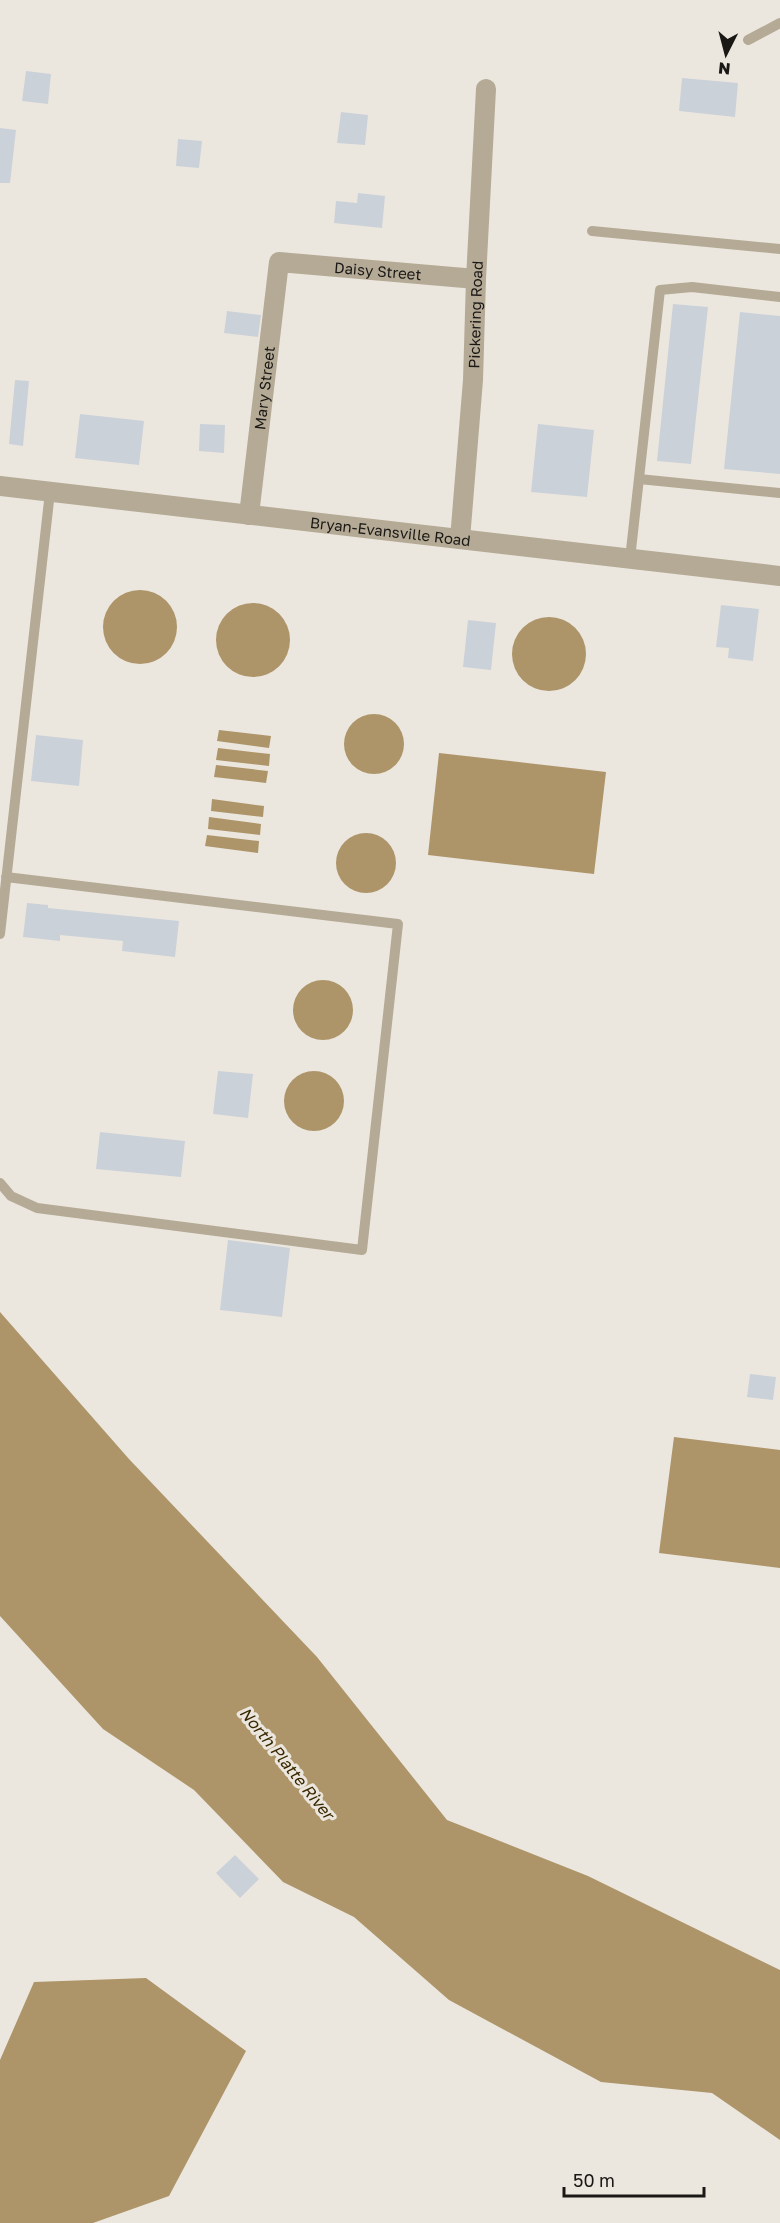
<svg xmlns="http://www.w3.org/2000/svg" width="780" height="2223" viewBox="0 0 780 2223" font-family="'Golos Text',sans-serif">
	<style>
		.water { fill: #ad9569 }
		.building { fill: #cbd1d9 }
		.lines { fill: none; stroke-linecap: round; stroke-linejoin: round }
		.lane { stroke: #b5aa96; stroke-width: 10 }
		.street { stroke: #b5aa96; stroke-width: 20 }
		.labels { text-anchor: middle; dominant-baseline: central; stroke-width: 6; stroke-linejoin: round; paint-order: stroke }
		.street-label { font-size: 15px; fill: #1a1815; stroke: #ece7de }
		.water-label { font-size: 16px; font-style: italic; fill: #392701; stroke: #ece7de }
	</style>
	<rect width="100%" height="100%" fill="#ece7de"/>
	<path class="water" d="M103 627a37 37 0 1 1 74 0a37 37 0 1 1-74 0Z
		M216 640a37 37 0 1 1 74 0a37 37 0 1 1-74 0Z
		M512 654a37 37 0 1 1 74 0a37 37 0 1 1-74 0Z
		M344 744a30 30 0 1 1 60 0a30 30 0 1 1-60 0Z
		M219,730L271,736L269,748L217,741Z
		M218,748L270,754L269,766L216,760Z
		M439,753L606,772L594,874L428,855Z
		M216,765L268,771L266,783L214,777Z
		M212,799L264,806L263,817L211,811Z
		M209,817L261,824L260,835L208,829Z
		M336 863a30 30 0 1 1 60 0a30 30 0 1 1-60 0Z
		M207,835L259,841L258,853L205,846Z
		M293 1010a30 30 0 1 1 60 0a30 30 0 1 1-60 0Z
		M284 1101a30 30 0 1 1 60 0a30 30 0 1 1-60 0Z
		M0,1312L129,1459L317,1657L447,1820L588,1876L780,1970V2140L712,2093L601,2082L449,2000L354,1917L283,1882L194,1790L103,1729L0,1616Z
		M674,1437L780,1450V1568L659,1553Z
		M146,1978L246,2051L169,2196L93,2223H0V2060L34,1982Z"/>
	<path class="building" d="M26,71L51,74L48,104L22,101Z
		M682,78L738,83L735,117L679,111Z
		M341,112L368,115L365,145L337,143Z
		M0,128L16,130L10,183H0Z
		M178,139L202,141L199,168L176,166Z
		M358,193L385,196L382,228L334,223L336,201L357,203Z
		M673,304L708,307L691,464L657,461Z
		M227,311L261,315L258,337L224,333Z
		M740,312L780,316V474L724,469Z
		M15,380L29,381L23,446L9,444Z
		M80,414L144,421L139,465L75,458Z
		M200,424L225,425L224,453L199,451Z
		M538,424L594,430L587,497L531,492Z
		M721,605L759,609L753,661L728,658L729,648L716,647Z
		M468,620L496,623L491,670L463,667Z
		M36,735L83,740L79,786L31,781Z
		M27,903L48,905V908L179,921L175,957L122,951L123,941L60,935V941L23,937Z
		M218,1071L253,1074L248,1118L213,1114Z
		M100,1132L185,1141L181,1177L96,1169Z
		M228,1240L290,1248L282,1317L220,1310Z
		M750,1374L776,1377L773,1400L747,1397Z
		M235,1855L259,1879L240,1898L216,1873Z"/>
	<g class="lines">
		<path class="lane" d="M748,40L780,23
			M592,231L780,249
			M639,479L780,493
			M630,559L660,290L692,287L780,297
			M0,934L50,492
			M0,1183L11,1196L37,1208L362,1250L398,924L6,877"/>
		<g class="street">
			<path id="s1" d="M0,486L780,576"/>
			<path id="s2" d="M249,515L279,262L476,279"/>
			<path id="s3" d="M460,539L473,380L476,279L486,89"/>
		</g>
	</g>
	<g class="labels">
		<g class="street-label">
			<text stroke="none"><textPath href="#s2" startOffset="354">Daisy Street</textPath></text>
			<text stroke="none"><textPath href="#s3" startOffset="225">Pickering Road</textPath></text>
			<text stroke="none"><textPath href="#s2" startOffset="128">Mary Street</textPath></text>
			<text stroke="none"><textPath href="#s1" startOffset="393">Bryan-Evansville Road</textPath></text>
		</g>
		<g class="water-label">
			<text transform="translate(287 1763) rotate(51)">North Platte River</text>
		</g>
	</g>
	<g transform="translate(726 54) rotate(186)" stroke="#ece7de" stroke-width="4.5" paint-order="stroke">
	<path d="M0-4.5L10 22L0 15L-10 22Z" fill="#1a1815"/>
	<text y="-9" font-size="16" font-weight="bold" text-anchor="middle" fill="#1a1815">N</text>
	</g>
	<path d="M564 2187v9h140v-9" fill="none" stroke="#1a1815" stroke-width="3"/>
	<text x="573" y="2187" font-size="18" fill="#1a1815" stroke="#ece7de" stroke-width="4.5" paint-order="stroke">50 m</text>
</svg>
